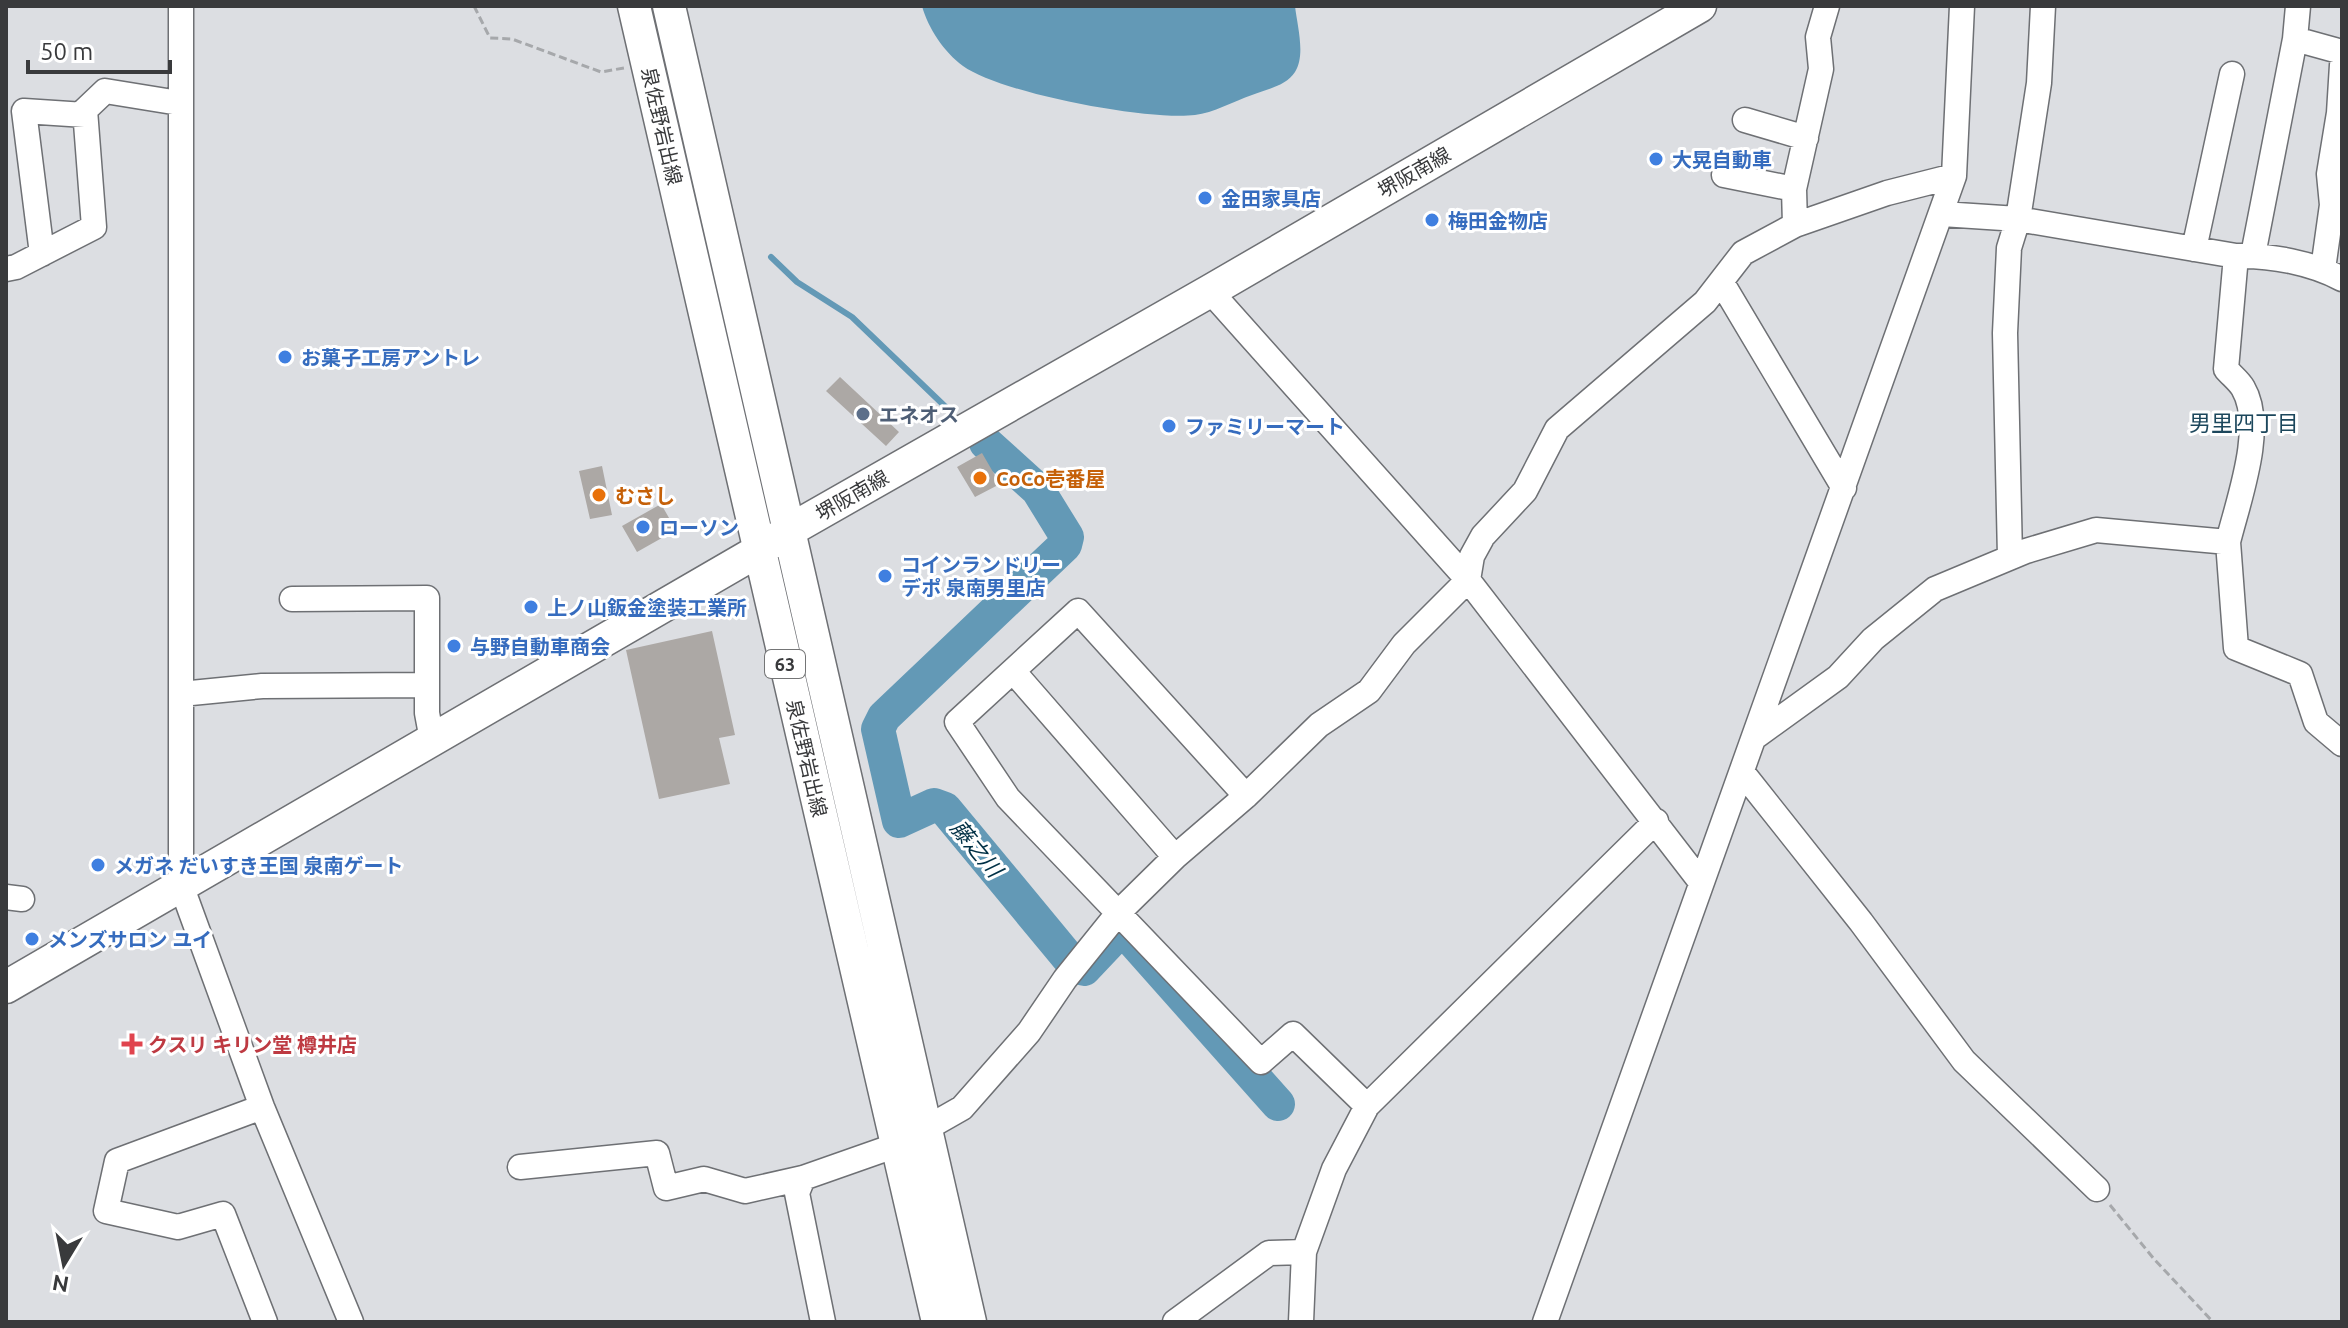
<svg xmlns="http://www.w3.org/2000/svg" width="2348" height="1328" viewBox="0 0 2348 1328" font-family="Ubuntu,'Noto Sans JP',sans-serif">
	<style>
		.water { fill: #6399b6 }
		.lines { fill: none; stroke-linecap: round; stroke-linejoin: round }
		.stream { stroke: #6399b6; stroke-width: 6 }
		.river { stroke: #6399b6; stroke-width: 34 }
		.building { fill: #aca8a5 }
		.minor-casing { stroke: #6e7074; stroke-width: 27 }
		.major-casing { stroke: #6e7074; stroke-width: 35 }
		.path { stroke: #a6a8ab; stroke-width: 3; stroke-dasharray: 8 4; stroke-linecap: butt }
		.minor { stroke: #fff; stroke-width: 24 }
		.major { stroke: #fff; stroke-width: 32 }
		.shop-dot { fill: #3f7fe0; stroke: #fff; stroke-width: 3 }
		.service-dot { fill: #5c6f8a; stroke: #fff; stroke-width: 3 }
		.food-dot { fill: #e8710a; stroke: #fff; stroke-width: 3 }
		.health-dot { fill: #e0444e; stroke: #fff; stroke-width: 3 }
		.labels { text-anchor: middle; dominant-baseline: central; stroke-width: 6; stroke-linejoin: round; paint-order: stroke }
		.shield { fill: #fff; stroke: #747576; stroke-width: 2 }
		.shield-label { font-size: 18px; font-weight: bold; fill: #393a3c }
		.street-label { font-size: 20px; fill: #393a3c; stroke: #fff }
		.shop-label { font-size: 20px; font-weight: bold; fill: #366cbe; stroke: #fff; text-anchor: start }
		.service-label { font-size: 20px; font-weight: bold; fill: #4e5e75; stroke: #fff; text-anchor: start }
		.food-label { font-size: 20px; font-weight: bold; fill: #c56008; stroke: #fff; text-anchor: start }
		.health-label { font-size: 20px; font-weight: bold; fill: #be3a42; stroke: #fff; text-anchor: start }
		.neighbourhood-label { font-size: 22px; fill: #1c475c; stroke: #fff }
		.water-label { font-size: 22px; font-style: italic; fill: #003045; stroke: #fff }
	</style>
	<rect width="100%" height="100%" fill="#dcdee2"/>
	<path class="water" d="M922,6H1295C1297,25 1306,55 1295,72C1286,86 1267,89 1252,95C1234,101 1213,113 1195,115C1148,121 1000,93 963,66C944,52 928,28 922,6Z"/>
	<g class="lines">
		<path class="stream" d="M771,257L797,282L852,317L953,414"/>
		<path class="river" d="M986,443L1038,490L1067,537L1065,545L884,717L878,729L899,821L934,805L945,809L1070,960L1084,969L1118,933L1127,934L1278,1104"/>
	</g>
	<path class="building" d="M840,377L899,432L886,446L826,391Z
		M982,453L1000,484L975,497L957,467Z
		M602,466L612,515L590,519L579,471Z
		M661,504L676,530L637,552L622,526Z
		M712,631L735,735L719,738L730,784L659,799L626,650Z"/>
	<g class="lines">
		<g class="minor-casing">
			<path id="minor" d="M181,6V885L262,1107L351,1322
				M2298,6L2295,39L2342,52
				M1745,120L1806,138
				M1724,175L1794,189
				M1942,214L2018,219L2236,256C2271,255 2312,263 2342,279
				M1795,225L1794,189L1821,69L1818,37L1827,6
				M2194,249L2232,74
				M42,254L24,111L85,115
				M2253,255L2295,39
				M6,269L16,267L94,227L85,110L105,91L179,103
				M2323,269L2332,205L2329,174L2339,113L2342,65
				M1722,283L1844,488
				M1210,291L1468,580L1700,881
				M2228,542C2238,501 2266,427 2243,388C2239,381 2231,375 2226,369L2236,256
				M2010,557L2005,333L2009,248L2018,219L2039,83L2043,6
				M292,599L427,598V713L432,740
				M1013,671L1175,857
				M181,694L262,686L427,685
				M1755,737L1838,677L1873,639L1935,589L2026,551L2096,530L2228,542L2236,648L2300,674L2316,722L2342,744
				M1742,772L1861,922L1964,1061L2097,1189
				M1246,796L1078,611L957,722L1008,798L1261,1062L1293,1034L1367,1106
				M6,897L22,899
				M262,1107L117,1161L106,1211L178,1227L223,1214L265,1322
				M520,1167L657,1153L666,1188L704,1179L745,1191L803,1178L897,1145L962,1108L1029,1032L1065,979L1119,912L1175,857L1246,796L1319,725L1369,691L1404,644L1468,580L1472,556L1483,536L1525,491L1557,429L1705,302L1743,253L1795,225L1887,193L1954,176
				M803,1178L797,1193L823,1322
				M1175,1322L1269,1253L1304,1252
				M1301,1322L1304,1252L1334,1169L1367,1106L1656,821
				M1545,1322L1954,176L1962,6"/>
		</g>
		<g class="major-casing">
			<path id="major" d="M634,6L938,1322
				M669,6L970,1322
				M6,987L758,551L790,530L1210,291L1700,6"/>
		</g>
		<path class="path" d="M474,6L490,38L512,39L601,72L624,68
			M2110,1205L2154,1259L2213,1322"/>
		<use href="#minor" class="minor"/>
		<use href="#major" class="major"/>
	</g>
	<g class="shop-dot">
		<circle cx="1656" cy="159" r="8"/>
		<circle cx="1205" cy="198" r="8"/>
		<circle cx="1432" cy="220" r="8"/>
		<circle cx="285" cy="357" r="8"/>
		<circle cx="1169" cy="426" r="8"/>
		<circle cx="643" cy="527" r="8"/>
		<circle cx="885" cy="576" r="8"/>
		<circle cx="531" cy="607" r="8"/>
		<circle cx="454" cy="646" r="8"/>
		<circle cx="98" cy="865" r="8"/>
		<circle cx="32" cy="939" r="8"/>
	</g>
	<circle class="service-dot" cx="863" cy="414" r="8"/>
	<g class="food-dot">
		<circle cx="980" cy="478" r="8"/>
		<circle cx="599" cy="495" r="8"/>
	</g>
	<path class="health-dot" d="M128 1032h8v8h8v8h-8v8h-8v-8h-8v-8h8z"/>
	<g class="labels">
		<rect class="shield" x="765" y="650" width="40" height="28" rx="6"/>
		<g class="shield-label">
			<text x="785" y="664">63</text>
		</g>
		<g class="street-label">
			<text transform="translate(662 126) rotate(77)">泉佐野岩出線</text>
			<text transform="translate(1414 172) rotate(-30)">堺阪南線</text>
			<text transform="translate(852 495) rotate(-30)">堺阪南線</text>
			<text transform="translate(807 758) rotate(77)">泉佐野岩出線</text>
		</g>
		<g class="shop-label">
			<text x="1672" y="159">大晃自動車</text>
			<text x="1221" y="198">金田家具店</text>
			<text x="1448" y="220">梅田金物店</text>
			<text x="301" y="357">お菓子工房アントレ</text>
			<text x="1185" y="426">ファミリーマート</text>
			<text x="659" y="527">ローソン</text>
			<text x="901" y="564">コインランドリー<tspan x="901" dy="23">デポ 泉南男里店</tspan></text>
			<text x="547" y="607">上ノ山鈑金塗装工業所</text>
			<text x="470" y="646">与野自動車商会</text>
			<text x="114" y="865">メガネ だいすき王国 泉南ゲート</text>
			<text x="48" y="939">メンズサロン ユイ</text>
		</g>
		<g class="service-label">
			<text x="879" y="414">エネオス</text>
		</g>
		<g class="food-label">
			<text x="996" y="478">CoCo壱番屋</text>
			<text x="615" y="495">むさし</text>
		</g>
		<g class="health-label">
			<text x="148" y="1044">クスリ キリン堂 樽井店</text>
		</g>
		<g class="neighbourhood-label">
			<text x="2244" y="422">男里四丁目</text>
		</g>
		<g class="water-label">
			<text transform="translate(977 848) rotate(50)">藤之川</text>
		</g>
	</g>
	<rect width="2348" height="1328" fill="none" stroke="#393a3c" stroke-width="16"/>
	<g transform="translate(64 1264) rotate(190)" stroke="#ffffff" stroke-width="6" paint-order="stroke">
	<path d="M0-6L14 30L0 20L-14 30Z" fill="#393a3c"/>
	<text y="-12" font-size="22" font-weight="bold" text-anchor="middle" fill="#393a3c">N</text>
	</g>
	<path d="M28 60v12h142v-12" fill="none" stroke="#393a3c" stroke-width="4"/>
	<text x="40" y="60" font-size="24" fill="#393a3c" stroke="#ffffff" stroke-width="6" paint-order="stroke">50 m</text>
</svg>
